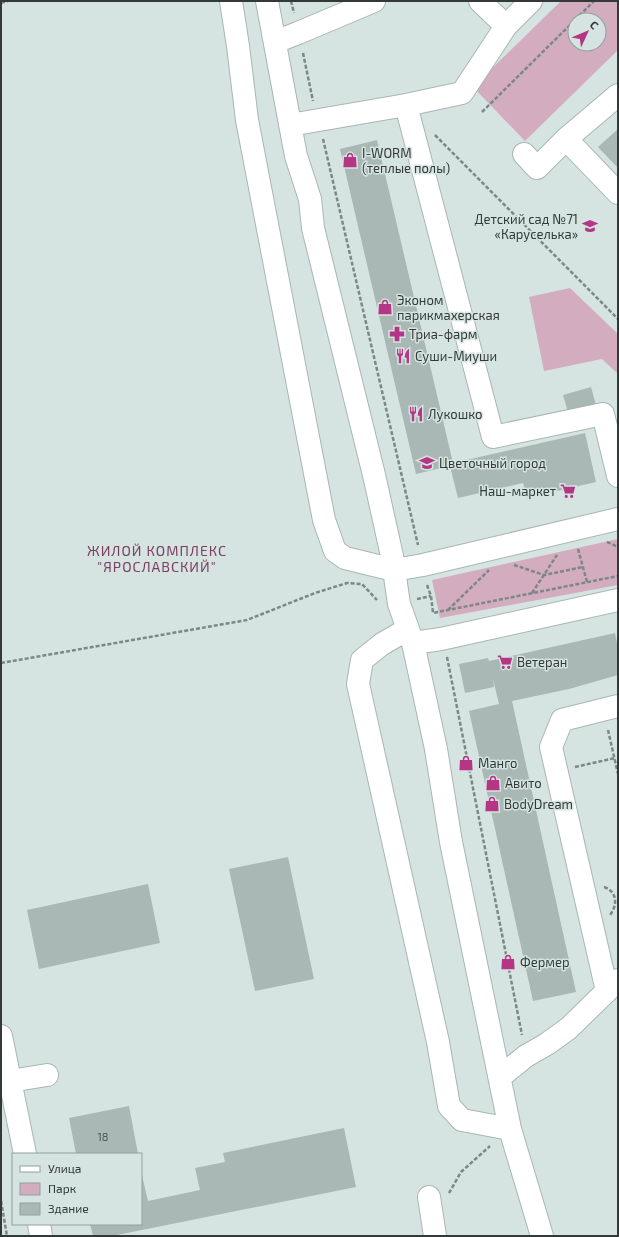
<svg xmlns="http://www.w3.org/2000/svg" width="619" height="1237" viewBox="0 0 619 1237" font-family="'Exo 2',sans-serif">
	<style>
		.green { fill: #d3acc0; fill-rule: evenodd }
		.building { fill: #a9b7b5 }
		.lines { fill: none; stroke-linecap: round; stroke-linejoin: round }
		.minor-casing { stroke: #a8b6b4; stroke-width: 24 }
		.path { stroke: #7d8785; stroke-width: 2.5; stroke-dasharray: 4 2; stroke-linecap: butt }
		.minor { stroke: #fff; stroke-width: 22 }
		.labels { text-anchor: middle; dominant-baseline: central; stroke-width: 3; stroke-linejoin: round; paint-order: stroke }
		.number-label { font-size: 11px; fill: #505857 }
		.poi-label { font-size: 13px; fill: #333938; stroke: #d5e4e1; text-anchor: start }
		.neighbourhood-label { font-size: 14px; letter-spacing: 1px; fill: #7d3d62; stroke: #d5e4e1 }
	</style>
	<rect width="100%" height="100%" fill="#d5e4e1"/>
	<path class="green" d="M561,1H618V50L525,141L473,87ZM575,20H599V44H575Z
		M570,288L618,334V374L602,359L544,371L529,297Z
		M618,539V585L440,618L432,580Z"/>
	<path class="building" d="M618,129V168L598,147Z
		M377,140L453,463L585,433L596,482L527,498L523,483L458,498L450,466L416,474L340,149Z
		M591,387L596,405L568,412L563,395Z
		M615,633L618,648V675L569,689L512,701L576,992L533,1001L469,711L499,704L493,679L494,687L465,693L459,664L488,658L489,661Z
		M288,857L314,979L255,991L229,869Z
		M148,884L160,943L39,969L27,910Z
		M129,1106L138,1154H76L69,1118Z
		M344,1128L356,1187L112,1236H93L90,1224H141V1171L148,1201L200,1190L195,1168L225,1162L223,1153Z"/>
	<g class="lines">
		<g class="minor-casing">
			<path id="minor" d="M231,1L238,46L247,120L324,520L335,551L345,558L394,570L423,565L618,519
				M267,1L296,156L310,199L313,228L374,475L392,556L399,604L413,643L436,749L451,842L510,1129L542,1236
				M480,1L506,26
				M275,42L298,33L374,1
				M406,105L462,93L506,26L531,1
				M290,125L406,105L493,437L603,414L618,476
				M566,139L618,193
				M524,154L537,168L566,139L618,95
				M408,629L382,644L362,660L358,684L438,1042L449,1106L462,1120L510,1129
				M413,643L441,639L618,600
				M607,991L551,747L562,720L618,706
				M1,1036L25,1154
				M500,1077L526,1056L547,1044L569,1028L618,980
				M10,1081L47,1075
				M429,1197L435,1236
				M39,1224L41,1236"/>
		</g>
		<path class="path" d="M291,1L294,13
			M1,3L8,1
			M575,20L594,1
			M303,53L313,101
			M482,112L575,20
			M435,135L618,319
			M323,139L418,545
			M607,542L618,547
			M578,549L587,582
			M514,565L544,575L583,567
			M427,585L431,596L433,613L618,576
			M532,593L557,555
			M417,599L431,596
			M448,610L489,570
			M447,657L522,1035
			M1,663L247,620L315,593L347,583L362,584L377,600
			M608,730L618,774
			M575,767L615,758
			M604,887C617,891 618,905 610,915
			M449,1193L461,1172L490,1146
			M1,1201L7,1236"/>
		<use href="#minor" class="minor"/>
	</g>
	<defs>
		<g id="shop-bare" transform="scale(1.2)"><path d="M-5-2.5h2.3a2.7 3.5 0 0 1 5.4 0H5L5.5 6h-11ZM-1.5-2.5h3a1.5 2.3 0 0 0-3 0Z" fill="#b43685" stroke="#d5e4e1" stroke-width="2.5" paint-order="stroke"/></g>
		<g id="school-bare" transform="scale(1.2)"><path d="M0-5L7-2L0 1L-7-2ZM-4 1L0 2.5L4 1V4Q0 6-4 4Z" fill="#b43685" stroke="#d5e4e1" stroke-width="2.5" paint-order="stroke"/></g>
		<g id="pharmacy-bare" transform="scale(1.2)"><path d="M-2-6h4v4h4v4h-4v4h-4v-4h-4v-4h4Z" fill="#b43685" stroke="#d5e4e1" stroke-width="2.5" paint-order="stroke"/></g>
		<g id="restaurant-bare" transform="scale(1.2)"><path d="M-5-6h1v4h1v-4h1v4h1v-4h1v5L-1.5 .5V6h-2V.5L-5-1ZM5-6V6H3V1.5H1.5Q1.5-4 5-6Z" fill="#b43685" stroke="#d5e4e1" stroke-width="2.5" paint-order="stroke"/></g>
		<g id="supermarket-bare" transform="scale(1.2)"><path d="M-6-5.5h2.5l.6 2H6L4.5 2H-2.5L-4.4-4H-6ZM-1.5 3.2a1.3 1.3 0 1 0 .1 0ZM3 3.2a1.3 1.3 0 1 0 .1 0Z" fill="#b43685" stroke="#d5e4e1" stroke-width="2.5" paint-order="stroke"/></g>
	</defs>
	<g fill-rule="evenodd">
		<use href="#shop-bare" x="350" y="160"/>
		<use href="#school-bare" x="590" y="226"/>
		<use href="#shop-bare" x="385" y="307"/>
		<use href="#pharmacy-bare" x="397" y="334"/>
		<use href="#restaurant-bare" x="403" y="356"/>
		<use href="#restaurant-bare" x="416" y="414"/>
		<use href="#school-bare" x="427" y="463"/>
		<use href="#supermarket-bare" x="568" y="491"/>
		<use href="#supermarket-bare" x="505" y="662"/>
		<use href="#shop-bare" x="466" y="763"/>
		<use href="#shop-bare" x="493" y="783"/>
		<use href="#shop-bare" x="492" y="804"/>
		<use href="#shop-bare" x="508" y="962"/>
	</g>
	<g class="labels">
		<g class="number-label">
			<text x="103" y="1136">18</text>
		</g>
		<g class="poi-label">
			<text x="362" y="153">I-WORM<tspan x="362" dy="15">(теплые полы)</tspan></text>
			<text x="578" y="219" text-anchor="end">Детский сад №71<tspan x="578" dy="15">«Каруселька»</tspan></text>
			<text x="397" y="300">Эконом<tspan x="397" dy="15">парикмахерская</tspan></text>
			<text x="409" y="334">Триа-фарм</text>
			<text x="415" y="356">Суши-Миуши</text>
			<text x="428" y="414">Лукошко</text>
			<text x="439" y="463">Цветочный город</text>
			<text x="556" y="491" text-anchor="end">Наш-маркет</text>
			<text x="517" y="662">Ветеран</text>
			<text x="478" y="763">Манго</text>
			<text x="505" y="783">Авито</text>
			<text x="504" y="804">BodyDream</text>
			<text x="520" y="962">Фермер</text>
		</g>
		<g class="neighbourhood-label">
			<text x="157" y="550">ЖИЛОЙ КОМПЛЕКС<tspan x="157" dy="16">"ЯРОСЛАВСКИЙ"</tspan></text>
		</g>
	</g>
	<rect width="619" height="1237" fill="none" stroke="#333938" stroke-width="4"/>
	<rect x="12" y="1153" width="130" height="72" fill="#d5e4e1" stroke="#94a09d"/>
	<rect x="20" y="1166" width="20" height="6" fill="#ffffff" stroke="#94a09d"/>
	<text x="48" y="1173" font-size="12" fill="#333938">Улица</text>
	<rect x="20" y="1183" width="20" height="12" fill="#d3acc0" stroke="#94a09d"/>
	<text x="48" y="1193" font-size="12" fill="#333938">Парк</text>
	<rect x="20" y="1203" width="20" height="12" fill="#a9b7b5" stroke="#94a09d"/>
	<text x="48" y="1213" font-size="12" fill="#333938">Здание</text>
	<g transform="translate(587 32) rotate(46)"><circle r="19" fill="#d5e4e1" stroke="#94a09d"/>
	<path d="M0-3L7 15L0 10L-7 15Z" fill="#b43685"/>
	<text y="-6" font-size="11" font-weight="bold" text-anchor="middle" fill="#333938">С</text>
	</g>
</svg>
